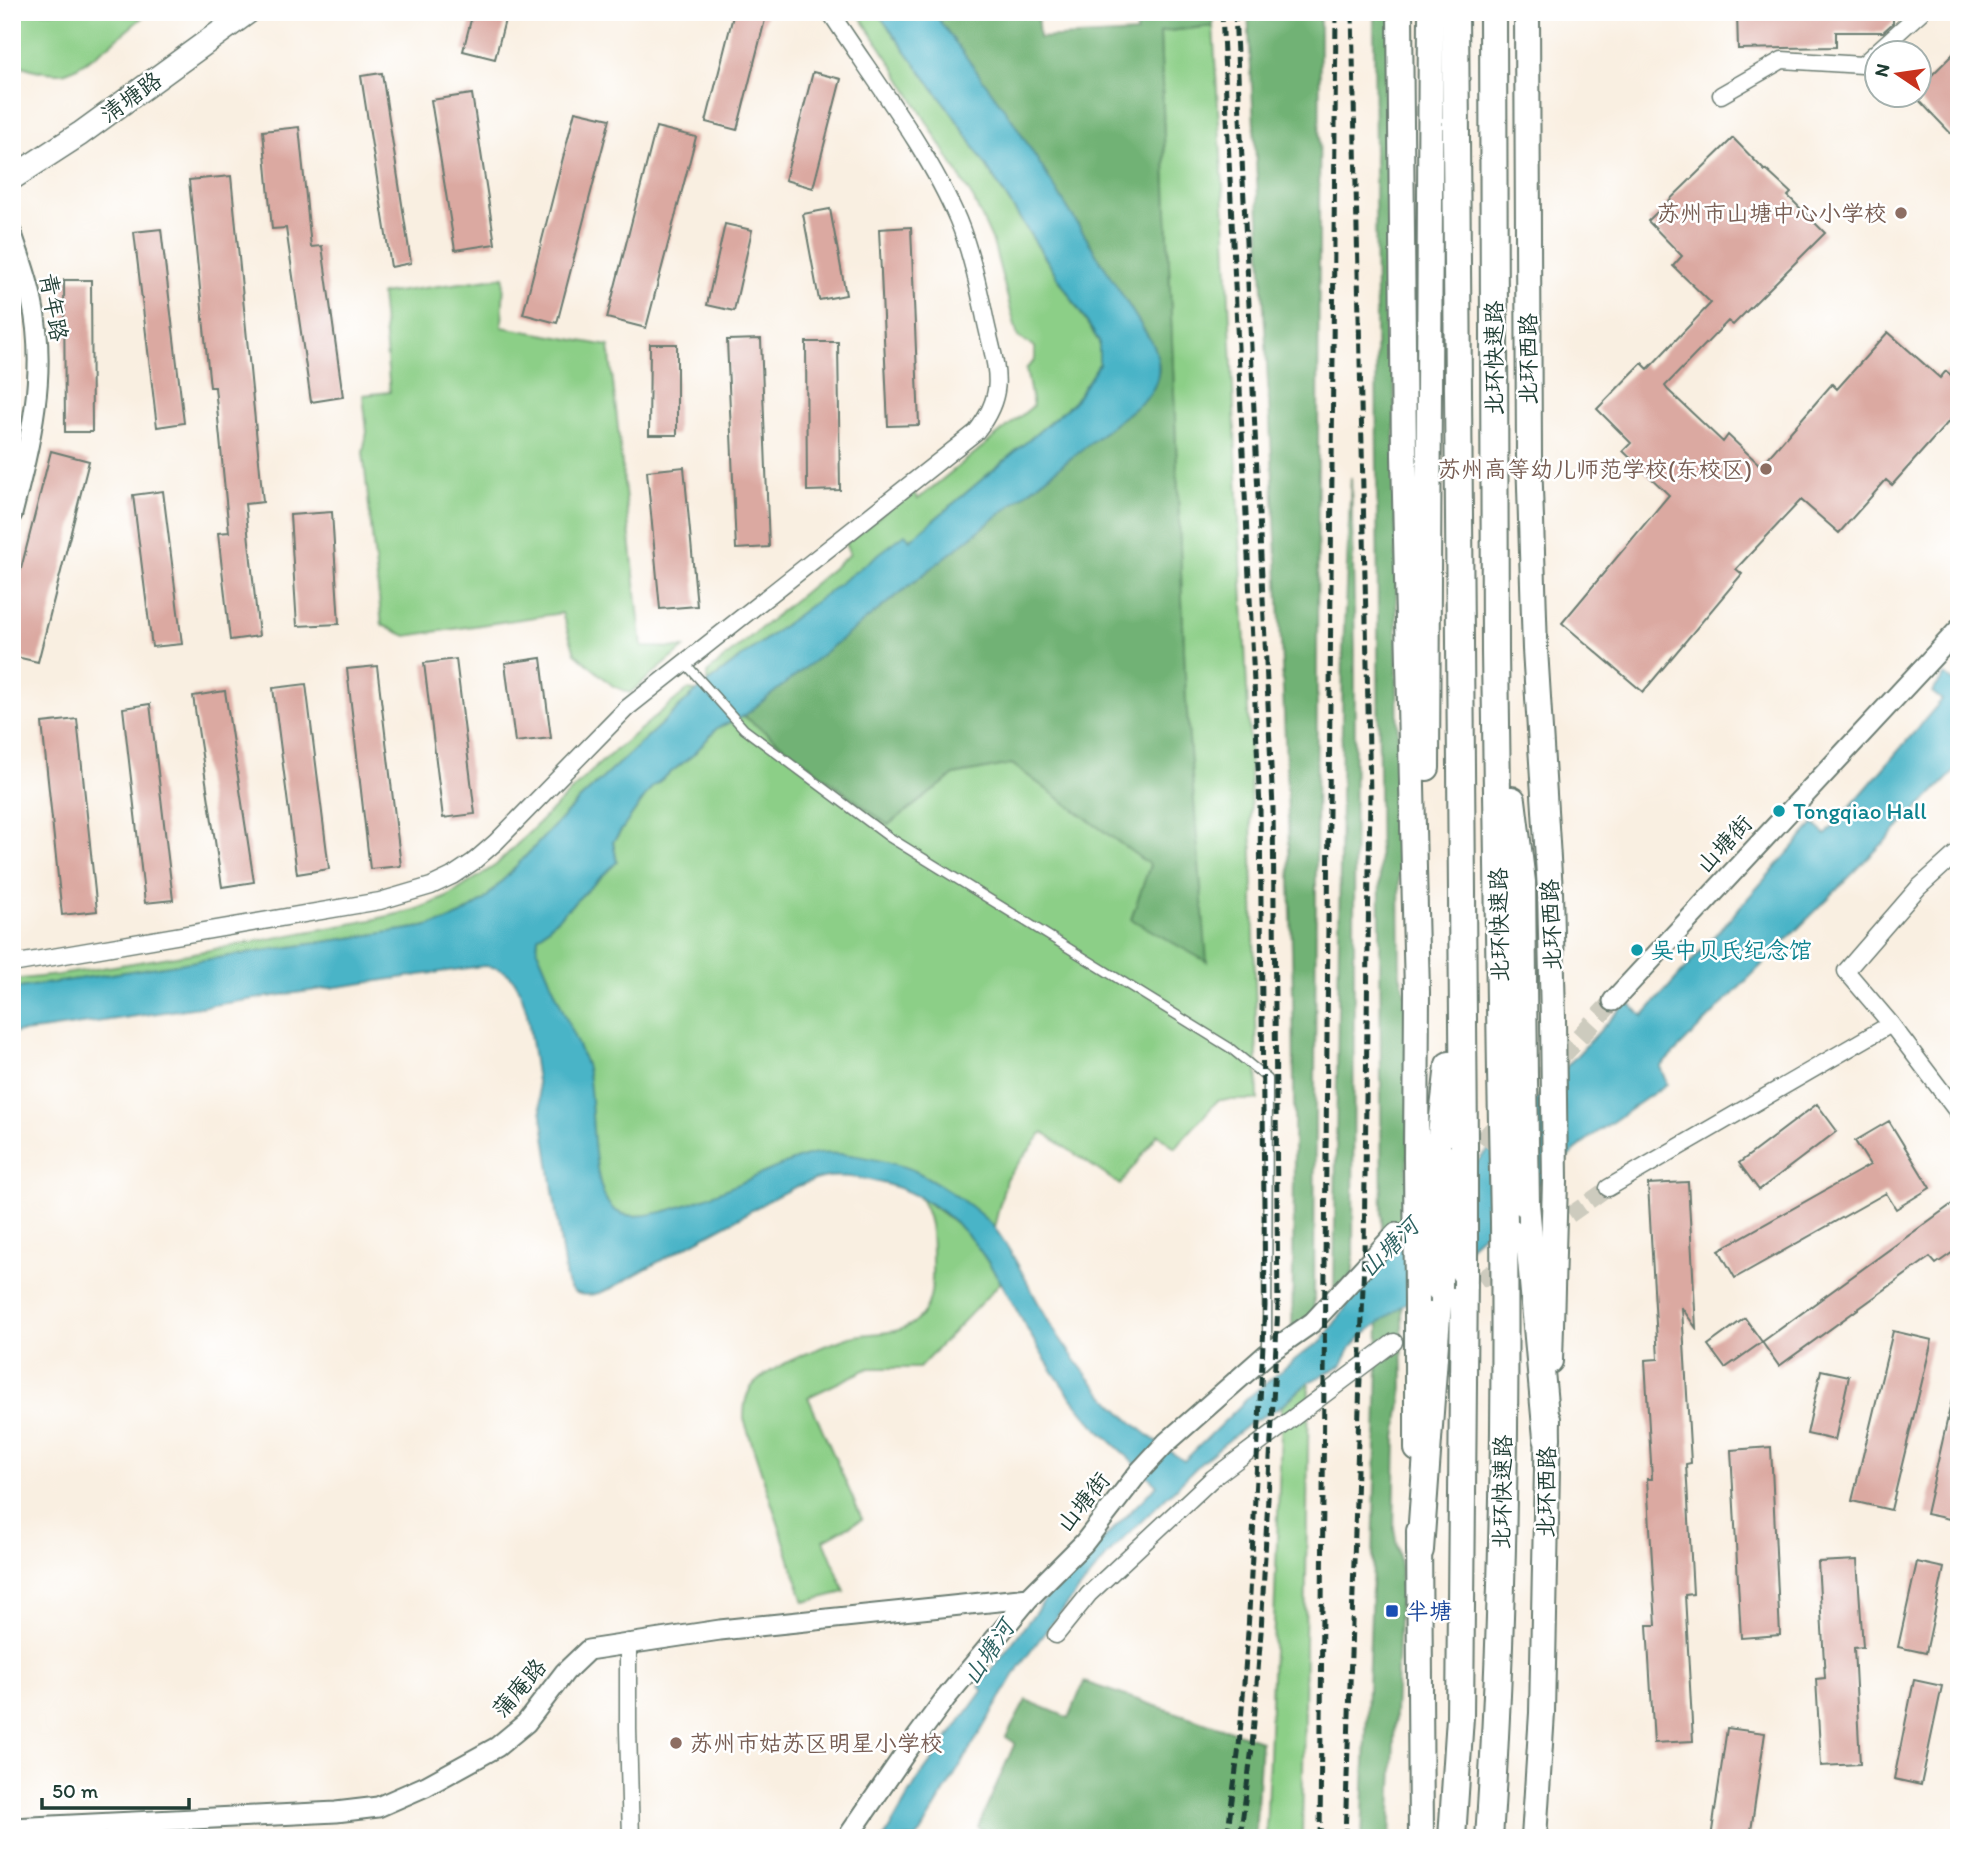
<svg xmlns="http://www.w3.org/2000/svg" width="1971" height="1850" viewBox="0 0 1971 1850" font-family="Itim,'LXGW WenKai TC',sans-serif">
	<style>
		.green { fill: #8ccf87; stroke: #56865e; stroke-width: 2 }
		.forest { fill: #71b274; stroke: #487854; stroke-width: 2 }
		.water { fill: #49b4c7; stroke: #34787e; stroke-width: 2 }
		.building { fill: #dba9a1 }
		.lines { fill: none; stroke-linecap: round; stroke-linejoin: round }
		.minor-tunnel { stroke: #cdcbbe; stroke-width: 16; stroke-dasharray: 16 8; stroke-linecap: butt }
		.tertiary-tunnel { stroke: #cdcbbe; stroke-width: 19; stroke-dasharray: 19 10; stroke-linecap: butt }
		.service-casing { stroke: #6b7b71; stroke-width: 11 }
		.minor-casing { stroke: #6b7b71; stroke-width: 19 }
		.tertiary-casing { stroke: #6b7b71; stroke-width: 23 }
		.secondary-casing { stroke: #6b7b71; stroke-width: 26 }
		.primary-casing { stroke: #6b7b71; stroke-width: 28 }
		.trunk-casing { stroke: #6b7b71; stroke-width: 30 }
		.service { stroke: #fff; stroke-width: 8 }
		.minor { stroke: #fff; stroke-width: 16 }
		.tertiary { stroke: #fff; stroke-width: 19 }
		.secondary { stroke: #fff; stroke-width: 23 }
		.primary { stroke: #fff; stroke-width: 24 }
		.trunk { stroke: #fff; stroke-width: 26 }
		.rail { stroke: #1f3d34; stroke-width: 5; stroke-dasharray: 10 5; stroke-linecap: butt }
		.primary-bridge-casing { stroke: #6b7b71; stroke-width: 28; stroke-linecap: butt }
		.trunk-bridge-casing { stroke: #6b7b71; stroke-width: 30; stroke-linecap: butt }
		.primary-bridge { stroke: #fff; stroke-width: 24 }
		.trunk-bridge { stroke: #fff; stroke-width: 26 }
		.education-dot { fill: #8d6e63; stroke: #fff; stroke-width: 2.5 }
		.culture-dot { fill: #0f9aa8; stroke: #fff; stroke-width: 2.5 }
		.transit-dot { fill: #1a4fb4; stroke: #fff; stroke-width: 2.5 }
		.labels { text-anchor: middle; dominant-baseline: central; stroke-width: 5; stroke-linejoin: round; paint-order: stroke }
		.street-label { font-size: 23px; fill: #1f3d34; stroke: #fff }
		.education-label { font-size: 23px; fill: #785e54; stroke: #fff; text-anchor: end }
		.culture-label { font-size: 23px; fill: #0d838f; stroke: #fff; text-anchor: start }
		.transit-label { font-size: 23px; fill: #164399; stroke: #fff; text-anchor: start }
		.water-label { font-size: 24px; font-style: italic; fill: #2c6160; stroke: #fff }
	</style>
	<rect width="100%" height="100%" fill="#fff"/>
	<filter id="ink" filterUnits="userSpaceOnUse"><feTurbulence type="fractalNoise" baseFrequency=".0143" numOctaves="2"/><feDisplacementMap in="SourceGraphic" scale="14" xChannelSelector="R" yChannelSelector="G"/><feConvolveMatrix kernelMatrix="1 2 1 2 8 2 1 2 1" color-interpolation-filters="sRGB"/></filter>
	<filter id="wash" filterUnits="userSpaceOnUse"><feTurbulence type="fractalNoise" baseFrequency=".00686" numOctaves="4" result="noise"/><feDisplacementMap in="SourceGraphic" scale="28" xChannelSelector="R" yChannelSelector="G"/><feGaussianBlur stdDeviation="1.57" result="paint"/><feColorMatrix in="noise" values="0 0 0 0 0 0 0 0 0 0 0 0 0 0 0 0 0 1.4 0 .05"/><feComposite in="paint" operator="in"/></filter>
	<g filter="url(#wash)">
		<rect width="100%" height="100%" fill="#f9efe1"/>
		<path class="green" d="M12,12H149C131,26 80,73 60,73C44,74 26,68 12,62Z
			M857,12H877L954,116L1099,342V364L1074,402L910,540L905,535L707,683V673L850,554L845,544L912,490L918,499L1033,406L1026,369L1035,359V347L1018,337L993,242L974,200L893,66Z
			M1213,26L1226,236L1249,732L1258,1100H1218L1175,1148L1158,1134L1120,1185L1043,1132L1006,1179L994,1228L960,1200L889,1163L693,1203C672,1210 637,1223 615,1211C607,1206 604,1195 601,1187L537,949L538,937L617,862L613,842L652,787L693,755L717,728L744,716L888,825L954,775L1012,764L1150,865L1206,961L1186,701L1160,32Z
			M504,277L502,327L609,346L642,647L684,648L630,693L613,686L575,653L562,613L406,636L382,625L363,452L367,432L363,395L390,392L381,294Z
			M687,690L697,691L578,801L484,900L461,915L444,922L423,927L12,989V980L59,975L188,954L371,920L415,910L447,897L496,865L598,765Z
			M916,1194L958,1225L971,1237L1001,1282L919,1368H869L808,1397L862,1519L824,1540L845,1592L804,1602L744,1419C744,1407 745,1394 754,1384C773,1365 825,1345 850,1337C873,1331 904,1337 921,1316C934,1301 932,1279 932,1260C932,1237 932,1212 916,1194Z
			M1309,1382L1302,1838H1266L1282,1406Z"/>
		<path class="forest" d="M933,12H1037L1039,38L1137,33L1136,12H1212L1213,26L1160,32L1186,701L1207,962L1131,919L1150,865L1012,764L954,775L888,825L744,716L1142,402C1158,381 1164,372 1154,346L1013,121Z
			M1248,12H1320L1314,1312L1292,1333C1294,1220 1295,1107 1293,994C1286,666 1265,339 1248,12Z
			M1374,12H1391L1400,975L1410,1008L1407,1212L1382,1239Z
			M1351,478L1355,649L1353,1273L1334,1291L1343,651Z
			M1402,1305L1403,1388L1396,1438L1394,1528L1401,1569L1390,1838H1362L1373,1562L1379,1322Z
			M1084,1682L1261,1741L1255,1838H996L978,1827L1015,1743L1006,1737L1026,1700L1069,1718Z"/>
		<path class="water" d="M877,12H933L1013,121L1154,346C1162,367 1160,386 1142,402L744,716L717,728L693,755L652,787L613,842L617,862L538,937L537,949L540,956C551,982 562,1008 573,1034C577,1045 584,1057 587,1068C595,1101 589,1185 612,1208C644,1240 771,1163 811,1155C841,1150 876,1159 905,1167C929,1175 980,1210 996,1230C1017,1258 1031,1292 1049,1322C1058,1337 1069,1351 1079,1365C1106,1402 1146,1436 1184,1461L1250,1396L1302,1354L1321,1342L1382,1257L1401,1243L1627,1002L1643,1016L1814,824L1826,835L1942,700L1932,692L1945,675L1959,686V767L1660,1067L1667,1084L1589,1138L1411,1299L1364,1334L1351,1347L1342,1365L1309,1382L1277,1409L1250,1423L1203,1461L1113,1549L1054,1620L1019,1667L917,1838H884L917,1781L983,1690L979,1687L1049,1594L1157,1485C1139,1466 1118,1449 1099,1430C1084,1415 1069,1395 1056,1376C1004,1302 985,1212 886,1184C866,1179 844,1174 823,1178C791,1185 761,1205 733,1221C692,1243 652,1265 612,1288C597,1295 571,1302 566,1279L527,1013C519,985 514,967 482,966L41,1030L12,1033V989L423,927L444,922L461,915L484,900L578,801L697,691L905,534L910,540L1074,402L1099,364V341L954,116Z"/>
		<g id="blocks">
			<path class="building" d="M473,12H507L495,59L463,51Z
				M734,12H767L737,130L706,122Z
				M1737,12H1893V23L1883,32H1836V47L1738,49Z
				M1959,48V142L1913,94H1919V88Z
				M813,72L841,79L813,188L785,180Z
				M382,73L411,263L391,267L361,76Z
				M472,94L495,244L455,250L431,100Z
				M575,111L610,119L557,323L523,314Z
				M299,127L311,247L322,246L343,397L311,402L286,228L272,229L263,131Z
				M656,127L696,137L646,328L607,318Z
				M1733,138L1765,171L1766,170L1791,193L1788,196L1825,233L1733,325L1728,321L1665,386L1668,390L1723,442L1728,435L1761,466L1832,384L1837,389L1888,332L1940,378L1946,371L1959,382V410L1892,485L1886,480L1839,533L1801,500L1736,569L1742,574L1643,692L1562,623L1669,495L1623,451L1631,443L1597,409L1642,363L1648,369L1711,303L1673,266L1682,256L1648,221Z
				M231,176L263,502L245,504L259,636L230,640L218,533L229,532L215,387H210L189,180Z
				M830,209L846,295L819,300L803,214Z
				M725,224L752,230L734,311L707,305Z
				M911,227L919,425L888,426L879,229Z
				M161,229L184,423L157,427L134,232Z
				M64,280H91L92,432H65Z
				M761,339L769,547L736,549L727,340Z
				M806,342H838L840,490L807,491Z
				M650,344H677V435H649Z
				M51,451L89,461L38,662L12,656V604Z
				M684,467L697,606L660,609L647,471Z
				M163,491L182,644L152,647L133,495Z
				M332,512L339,624L297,626L290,515Z
				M541,658L551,738L515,742L505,663Z
				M456,659L475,814L443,818L424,663Z
				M377,666L401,866L370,869L347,669Z
				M306,684L329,869L297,874L273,688Z
				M225,691L254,882L222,887L193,696Z
				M150,704L173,900L145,903L123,708Z
				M77,719L97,911L62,915L42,723Z
				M1817,1104L1837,1131L1759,1190L1739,1163Z
				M1889,1121L1930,1188L1896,1209L1886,1193L1735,1278L1719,1250L1870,1165L1855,1141Z
				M1688,1182L1696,1328L1682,1308L1691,1463L1686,1464L1693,1594L1685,1595L1693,1741L1654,1743L1647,1625H1656L1647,1479H1652L1645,1360L1658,1359L1648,1184Z
				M1959,1199V1248L1936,1264L1930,1257L1779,1366L1762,1342Z
				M1745,1318L1762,1342L1725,1368L1708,1345Z
				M1893,1331L1932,1340L1891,1510L1852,1501Z
				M1821,1370L1849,1376L1835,1440L1807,1434Z
				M1952,1399L1959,1400V1521L1926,1514Z
				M1771,1447L1780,1635L1741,1638L1731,1450Z
				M1857,1560L1863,1647L1854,1648L1860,1764L1821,1766L1816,1679L1825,1678L1818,1562Z
				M1917,1562L1944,1568L1926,1653L1898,1647Z
				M1914,1680L1942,1686L1921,1785L1894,1779Z
				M1727,1728L1765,1733L1750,1838H1711Z"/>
		</g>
	</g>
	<g filter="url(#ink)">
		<use href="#blocks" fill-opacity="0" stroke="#6b7b71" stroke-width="2"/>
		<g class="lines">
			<path class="minor-tunnel" d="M1550,1229L1608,1188
				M1460,1295L1507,1261"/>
			<path class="tertiary-tunnel" d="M1461,1164L1613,1001"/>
			<g class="service-casing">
				<path id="service" d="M685,663L744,729L889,837L1230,1048L1268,1079L1267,1351"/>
			</g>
			<g class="minor-casing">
				<path id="minor" d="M1721,95L1782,60L1862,65L1921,12
					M12,964L380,901L431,886L452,876L473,862L496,842L627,708L976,432C1008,391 996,369 986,323C979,289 971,252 958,220C928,149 872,77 830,12
					M1891,1024L1959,1114
					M1608,1188L1891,1024L1846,971L1918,888L1959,851
					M1056,1635L1089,1594L1213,1478L1394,1342
					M628,1642V1729L631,1838"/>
			</g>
			<g class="tertiary-casing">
				<path id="tertiary" d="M12,234C19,256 28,278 32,301C48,374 30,443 12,514
					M1613,1001L1959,629
					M12,1828L336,1812L378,1807L426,1786L497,1747L526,1723L565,1672L588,1650L720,1630L1029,1598
					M847,1838L908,1749L945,1699L1029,1598L1084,1543L1139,1472L1166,1443L1267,1354L1313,1322L1396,1233"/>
			</g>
			<g class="secondary-casing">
				<path id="secondary" d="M12,178L80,134L248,12"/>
			</g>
			<g class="primary-casing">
				<path id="primary" d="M1400,12L1404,455L1417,992L1416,1158
					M1527,12L1529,455L1535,649L1550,891L1553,1019
					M1427,768L1431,12
					M1550,1361L1555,1181
					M1417,1449V1303
					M1419,1531L1421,1838
					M1534,1838L1542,1713L1548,1419"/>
			</g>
			<g class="trunk-casing">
				<path id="trunk" d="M1455,12L1464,1145
					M1493,12L1495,652L1501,1073
					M1512,800L1522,882L1524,1078
					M1439,1152L1449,1065
					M1526,1204L1547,1438
					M1420,1550L1439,1288
					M1452,1838L1460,1717L1464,1272
					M1489,1838C1503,1633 1506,1427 1504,1222"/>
			</g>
			<use href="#service" class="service"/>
			<use href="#minor" class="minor"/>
			<use href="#tertiary" class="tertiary"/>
			<use href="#secondary" class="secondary"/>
			<use href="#primary" class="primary"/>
			<use href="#trunk" class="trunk"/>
			<path class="rail" d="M1222,12L1260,808L1265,1306L1248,1632L1239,1747L1227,1838
				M1235,12L1273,808L1278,1306L1261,1632L1252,1748L1240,1838
				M1320,1838L1336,12
				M1345,1838L1364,1255L1370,794L1352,12"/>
			<g class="primary-bridge-casing">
				<path id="primary-bridge" d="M1553,1019L1555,1181
					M1416,1158L1417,1303"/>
			</g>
			<g class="trunk-bridge-casing">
				<path id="trunk-bridge" d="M1501,1073L1504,1222
					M1524,1078L1526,1204
					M1464,1272V1145
					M1439,1288V1152"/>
			</g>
			<use href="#primary-bridge" class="primary-bridge"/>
			<use href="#trunk-bridge" class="trunk-bridge"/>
		</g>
	</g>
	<g class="education-dot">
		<circle cx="1901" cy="213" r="7"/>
		<circle cx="1766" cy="469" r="7"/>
		<circle cx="676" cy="1743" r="7"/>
	</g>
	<g class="culture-dot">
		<circle cx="1779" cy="811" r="7"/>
		<circle cx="1637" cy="950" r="7"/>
	</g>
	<rect class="transit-dot" x="1385" y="1604" width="14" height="14" rx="3.5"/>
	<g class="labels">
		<g class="street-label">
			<text transform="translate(131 97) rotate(-36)">清塘路</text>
			<text transform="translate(54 307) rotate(80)">青年路</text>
			<text transform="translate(1494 358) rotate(-90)">北环快速路</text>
			<text transform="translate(1528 359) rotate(-90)">北环西路</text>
			<text transform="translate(1724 844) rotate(-47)">山塘街</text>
			<text transform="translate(1499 925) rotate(-91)">北环快速路</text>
			<text transform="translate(1551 925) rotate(-92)">北环西路</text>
			<text transform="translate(1502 1492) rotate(-89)">北环快速路</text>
			<text transform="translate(1546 1492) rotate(-89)">北环西路</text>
			<text transform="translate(1083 1502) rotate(-51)">山塘街</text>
			<text transform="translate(519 1688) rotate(-49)">蒲庵路</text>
		</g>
		<g class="education-label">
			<text x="1887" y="213">苏州市山塘中心小学校</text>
			<text x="1752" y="469">苏州高等幼儿师范学校(东校区)</text>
			<text x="690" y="1743" text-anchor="start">苏州市姑苏区明星小学校</text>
		</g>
		<g class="culture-label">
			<text x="1793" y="811">Tongqiao Hall</text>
			<text x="1651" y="950">吴中贝氏纪念馆</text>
		</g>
		<g class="transit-label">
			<text x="1406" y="1611">半塘</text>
		</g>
		<g class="water-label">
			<text transform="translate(1389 1247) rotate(-45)">山塘河</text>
			<text transform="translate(988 1652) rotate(-56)">山塘河</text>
		</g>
	</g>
	<rect width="1971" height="1850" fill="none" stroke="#fff" stroke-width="42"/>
	<g transform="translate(1898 74) rotate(283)"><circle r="33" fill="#ffffff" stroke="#a5b1ae" stroke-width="2"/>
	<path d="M0-5L12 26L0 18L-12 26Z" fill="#c8321e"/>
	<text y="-10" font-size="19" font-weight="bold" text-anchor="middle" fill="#1f3d34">N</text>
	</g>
	<path d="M42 1798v10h147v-10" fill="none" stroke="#1f3d34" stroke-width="3.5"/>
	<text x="52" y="1798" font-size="21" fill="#1f3d34" stroke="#ffffff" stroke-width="5" paint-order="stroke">50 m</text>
</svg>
